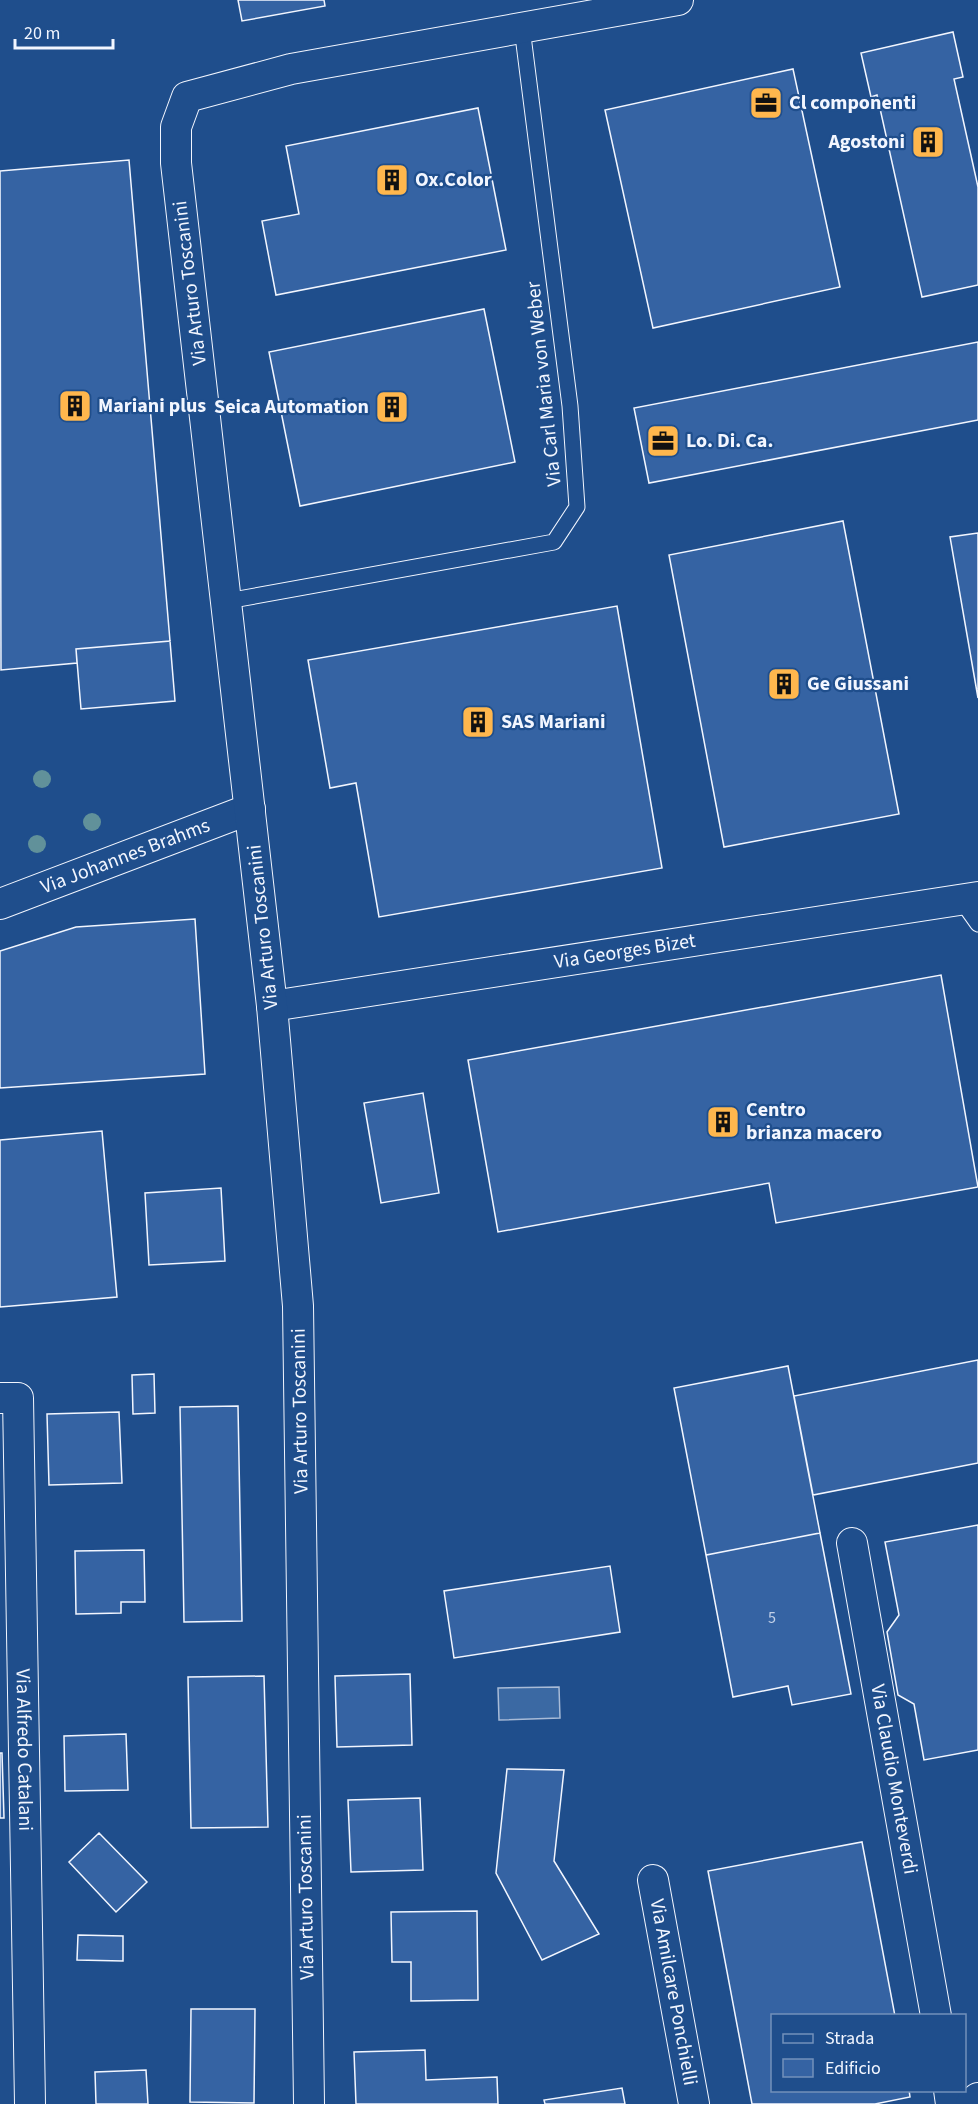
<svg xmlns="http://www.w3.org/2000/svg" width="978" height="2104" viewBox="0 0 978 2104" font-family="'Source Sans 3',sans-serif">
	<style>
		.water { fill: #3b69a3; stroke: #a8bbd7; stroke-width: 1.5 }
		.building { fill: #3563a3; stroke: #f2f6ff; stroke-width: 1.5 }
		.lines { fill: none; stroke-linecap: round; stroke-linejoin: round }
		.lane-casing { stroke: #f2f6ff; stroke-width: 17 }
		.street-casing { stroke: #f2f6ff; stroke-width: 32 }
		.lane { stroke: #1f4e8c; stroke-width: 15 }
		.street { stroke: #1f4e8c; stroke-width: 30 }
		.tree { fill: #61919a }
		.labels { text-anchor: middle; dominant-baseline: central; stroke-width: 4.5; stroke-linejoin: round; paint-order: stroke }
		.number-label { font-size: 16px; fill: #c3d1e8 }
		.poi-label { font-size: 20px; font-weight: bold; fill: #f2f6ff; stroke: #1f4e8c; text-anchor: start }
		.street-label { font-size: 20px; fill: #f2f6ff; stroke: #1f4e8c }
	</style>
	<rect width="100%" height="100%" fill="#1f4e8c"/>
	<path class="water" d="M559,1687L560,1718L499,1720L498,1688Z"/>
	<path class="building" d="M238,0H324L325,6L242,21Z
		M953,32L963,77L954,79L978,187V285L922,297L877,95L871,97L861,53Z
		M793,69L840,287L653,328L605,110Z
		M478,108L506,250L276,295L262,221L299,214L286,146Z
		M129,160L170,641L76,649L77,663L1,670L0,171Z
		M484,309L515,462L300,506L269,352Z
		M978,342V420L649,483L634,408Z
		M843,521L899,814L724,847L669,555Z
		M978,533V698L950,537Z
		M617,606L662,868L379,917L356,783L330,788L308,660Z
		M170,641L175,701L81,709L76,649Z
		M195,919L205,1074L0,1088V951L76,927Z
		M941,975L978,1187L776,1223L769,1183L498,1232L468,1060Z
		M423,1093L439,1193L381,1203L364,1103Z
		M102,1131L117,1297L0,1307V1140Z
		M221,1188L225,1261L149,1265L145,1193Z
		M978,1360V1463L813,1495L794,1396Z
		M788,1366L820,1533L706,1555L674,1388Z
		M154,1374L155,1413L133,1414L132,1375Z
		M238,1406L242,1621L184,1622L180,1407Z
		M119,1412L122,1483L49,1485L47,1414Z
		M978,1525V1750L924,1760L914,1704L898,1695L887,1632L899,1615L885,1542Z
		M820,1533L851,1694L792,1705L788,1686L733,1697L706,1555Z
		M144,1550L145,1602H121V1613L76,1614L75,1551Z
		M610,1566L620,1632L454,1658L444,1591Z
		M410,1674L412,1745L337,1747L335,1676Z
		M264,1676L268,1827L191,1828L188,1677Z
		M126,1734L128,1790L65,1791L64,1736Z
		M0,1753H2L4,1818H0Z
		M507,1769L564,1770L554,1861L599,1934L542,1960L496,1873Z
		M420,1798L423,1870L351,1872L348,1800Z
		M99,1833L147,1882L116,1912L69,1862Z
		M862,1842L895,2016H772V2090H909L910,2097L875,2104H752L708,1871Z
		M477,1911L478,2000L411,2001V1962H392L391,1912Z
		M78,1935L123,1936V1961L77,1960Z
		M191,2009H255L254,2103L190,2102Z
		M425,2050L426,2080L497,2077L498,2104H356L354,2052Z
		M146,2070L148,2104H96L95,2072Z
		M622,2088L625,2104H545L544,2100Z"/>
	<g class="lines">
		<g class="lane-casing">
			<path id="lane" d="M227,601L554,542L577,507L570,406L522,28
				M961,900L978,924"/>
		</g>
		<g class="street-casing">
			<g id="street">
				<path id="s1" d="M0,904L250,809"/>
				<path id="s2" d="M272,1006L978,897"/>
				<path id="s3" d="M0,1398H18L30,2104"/>
				<path id="s4" d="M852,1543L936,2016"/>
				<path id="s5" d="M653,1880L694,2104"/>
				<path d="M949,2090L951,2104"/>
				<path d="M309,2104L298,1306L272,1006L176,163V127L187,97L291,69L678,0"/>
				<path d="M971,2104L978,2098"/>
			</g>
		</g>
		<use href="#lane" class="lane"/>
		<use href="#street" class="street"/>
	</g>
	<g class="tree">
		<circle cx="42" cy="779" r="9"/>
		<circle cx="92" cy="822" r="9"/>
		<circle cx="37" cy="844" r="9"/>
	</g>
	<defs>
		<g id="office-square" transform="scale(1.725)"><rect x="-9" y="-9" width="18" height="18" rx="4" fill="#ffb74d" stroke="#1f4e8c"/><path d="M-6-3h4V-5.5h4V-3h4V5H-6ZM-1-4.5V-3h2v-1.5ZM-6 0V1H6V0Z" fill="#111"/></g>
		<g id="building-square" transform="scale(1.725)"><rect x="-9" y="-9" width="18" height="18" rx="4" fill="#ffb74d" stroke="#1f4e8c"/><path d="M-4-6H4V6H1V3H-1V6H-4ZM-2.5-4.3h1.7v1.8h-1.7ZM.8-4.3h1.7v1.8H.8ZM-2.5-1h1.7V.8h-1.7ZM.8-1h1.7V.8H.8Z" fill="#111"/></g>
	</defs>
	<g fill-rule="evenodd">
		<use href="#office-square" x="766" y="103"/>
		<use href="#building-square" x="928" y="142"/>
		<use href="#building-square" x="392" y="180"/>
		<use href="#building-square" x="75" y="406"/>
		<use href="#building-square" x="392" y="407"/>
		<use href="#office-square" x="663" y="441"/>
		<use href="#building-square" x="784" y="684"/>
		<use href="#building-square" x="478" y="722"/>
		<use href="#building-square" x="723" y="1122"/>
	</g>
	<g class="labels">
		<g class="number-label">
			<text x="772" y="1618">5</text>
		</g>
		<g class="poi-label">
			<text x="789" y="103">Cl componenti</text>
			<text x="905" y="142" text-anchor="end">Agostoni</text>
			<text x="415" y="180">Ox.Color</text>
			<text x="98" y="406">Mariani plus</text>
			<text x="369" y="407" text-anchor="end">Seica Automation</text>
			<text x="686" y="441">Lo. Di. Ca.</text>
			<text x="807" y="684">Ge Giussani</text>
			<text x="501" y="722">SAS Mariani</text>
			<text x="746" y="1110">Centro<tspan x="746" dy="23">brianza macero</tspan></text>
		</g>
		<g class="street-label">
			<text transform="translate(190 283) rotate(-97)">Via Arturo Toscanini</text>
			<text transform="translate(544 384) rotate(-96)">Via Carl Maria von Weber</text>
			<text stroke="none"><textPath href="#s1" startOffset="134">Via Johannes Brahms</textPath></text>
			<text transform="translate(263 927) rotate(-96)">Via Arturo Toscanini</text>
			<text stroke="none"><textPath href="#s2" startOffset="357">Via Georges Bizet</textPath></text>
			<text transform="translate(300 1411) rotate(-91)">Via Arturo Toscanini</text>
			<text stroke="none"><textPath href="#s3" startOffset="370">Via Alfredo Catalani</textPath></text>
			<text stroke="none"><textPath href="#s4" startOffset="240">Via Claudio Monteverdi</textPath></text>
			<text transform="translate(306 1897) rotate(-91)">Via Arturo Toscanini</text>
			<text stroke="none"><textPath href="#s5" startOffset="114">Via Amilcare Ponchielli</textPath></text>
		</g>
	</g>
	<rect x="771" y="2014" width="195" height="78" fill="#1f4e8c" stroke="#7391ba" stroke-width="1.5"/>
	<rect x="783" y="2034" width="30" height="9" fill="#1f4e8c" stroke="#7391ba" stroke-width="1.5"/>
	<text x="825" y="2044" font-size="18" fill="#f2f6ff">Strada</text>
	<rect x="783" y="2059" width="30" height="18" fill="#3563a3" stroke="#7391ba" stroke-width="1.5"/>
	<text x="825" y="2074" font-size="18" fill="#f2f6ff">Edificio</text>
	<path d="M15 39v9h98v-9" fill="none" stroke="#f2f6ff" stroke-width="3"/>
	<text x="24" y="39" font-size="18" fill="#f2f6ff" stroke="#1f4e8c" stroke-width="4.5" paint-order="stroke">20 m</text>
</svg>
